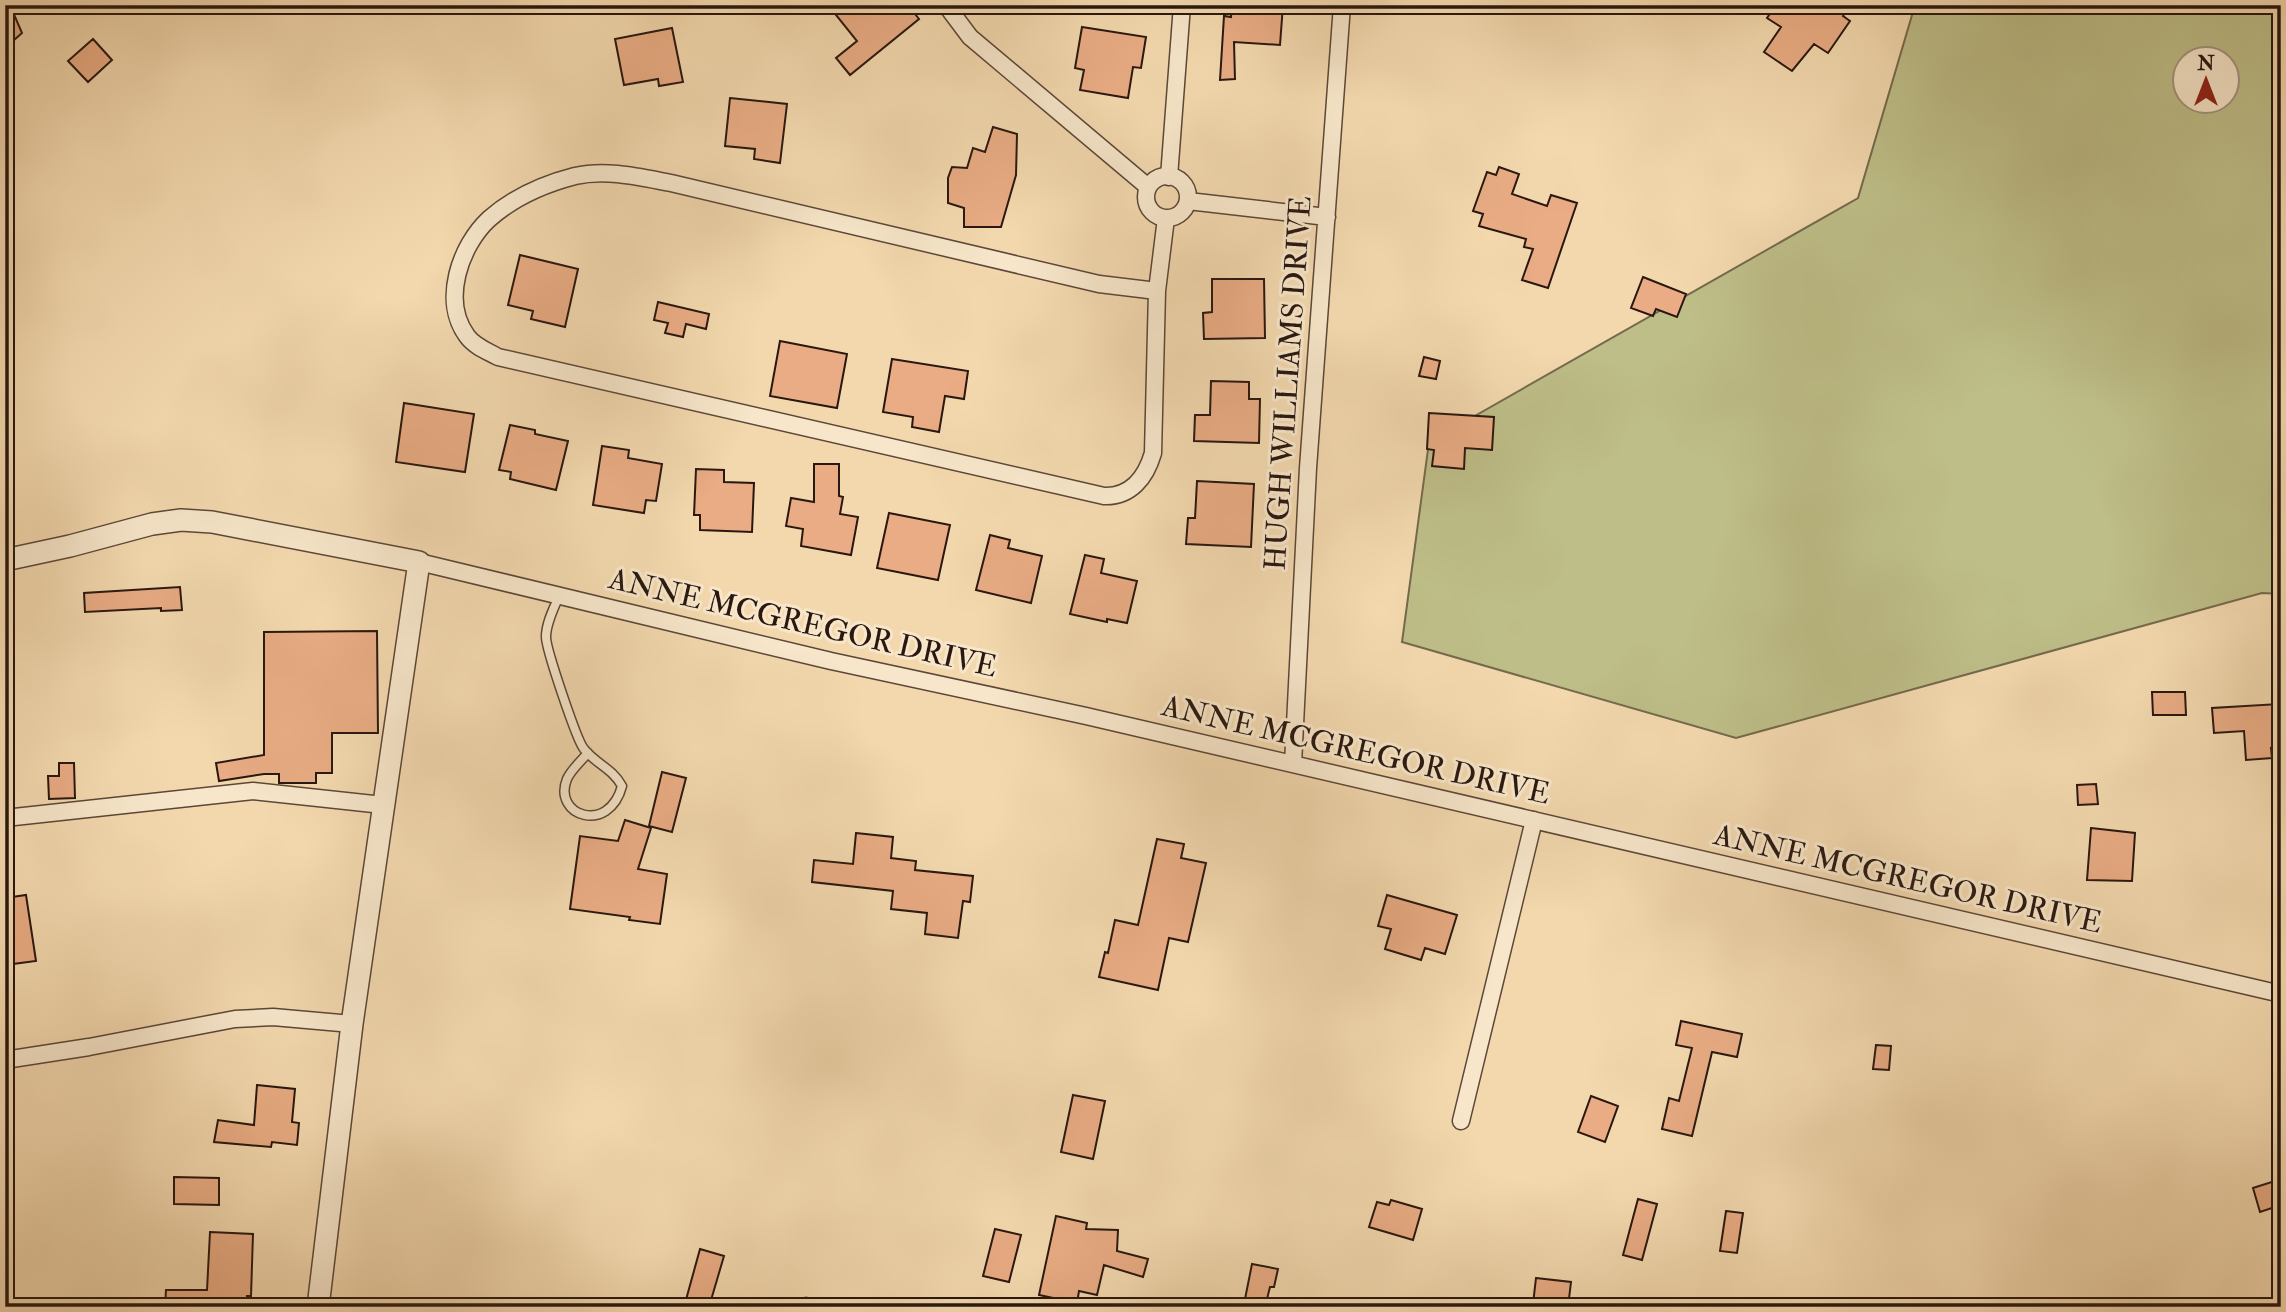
<svg xmlns="http://www.w3.org/2000/svg" width="2286" height="1312" viewBox="0 0 2286 1312" font-family="'IM FELL Double Pica',serif">
	<style>
		.green { fill: #bebe88; stroke: #746a4c; stroke-width: 2; fill-rule: evenodd }
		.building { fill: #e9ac84; stroke: #291710; stroke-width: 2 }
		.lines { fill: none; stroke-linecap: round; stroke-linejoin: round }
		.service-casing { stroke: #5c4738; stroke-width: 11 }
		.minor-casing { stroke: #5c4738; stroke-width: 19 }
		.tertiary-casing { stroke: #5c4738; stroke-width: 24 }
		.service { stroke: #f7e6ca; stroke-width: 8 }
		.minor { stroke: #f7e6ca; stroke-width: 16 }
		.tertiary { stroke: #f7e6ca; stroke-width: 21 }
		.labels { text-anchor: middle; dominant-baseline: central; stroke-width: 6; stroke-linejoin: round; paint-order: stroke }
		.street-label { font-size: 30px; fill: #291710; stroke: #f7e6ca }
	</style>
	<rect width="100%" height="100%" fill="#f3d8ae"/>
	<filter id="stains"><feTurbulence type="fractalNoise" baseFrequency=".00286" numOctaves="4"/><feColorMatrix values="0 0 0 0 .2 0 0 0 0 .09 0 0 0 0 .02 0 0 0 .5 -.17"/></filter>
	<radialGradient id="worn" r=".72"><stop offset=".6" stop-color="#630" stop-opacity="0"/><stop offset="1" stop-color="#630" stop-opacity=".3"/></radialGradient>
	<path class="green" d="M1915,5H2281V594L2262,593L1736,738L1402,642L1429,442L1858,198ZM2184,60H2226V102H2184Z"/>
	<path class="building" d="M5,5H10L22,33L5,48Z
		M828,5H889L894,11L902,5H908L919,19L850,75L836,58L857,41Z
		M1232,5H1283L1280,45L1234,42L1235,79L1220,80L1224,16L1231,17Z
		M1776,5H1850L1843,16L1850,21L1828,53L1814,44L1792,71L1764,52L1781,27L1767,18Z
		M1082,27L1146,37L1141,68L1133,67L1128,98L1080,90L1084,70L1075,68Z
		M672,28L683,82L659,86L658,79L624,85L615,39Z
		M93,39L112,60L88,82L68,61Z
		M730,98L787,104L780,163L754,159L755,149L725,146Z
		M993,127L1017,134L1016,175L1001,227H964V208L948,203V178L952,167L967,168L973,148L985,152Z
		M1499,167L1519,174L1512,194L1547,206L1551,195L1577,203L1548,288L1522,280L1533,249L1524,247L1526,239L1479,226L1483,214L1473,211L1487,172L1496,175Z
		M520,255L578,269L565,327L531,319L533,311L508,305Z
		M1643,277L1686,294L1677,317L1656,309L1653,316L1631,308Z
		M1212,279H1264L1265,338L1204,339L1203,313L1212,312Z
		M658,302L709,314L706,329L686,324L683,337L665,333L668,323L654,320Z
		M780,341L847,354L837,408L770,396Z
		M1424,357L1440,361L1436,379L1419,376Z
		M892,359L968,371L964,399L945,396L939,432L912,427L913,417L883,412Z
		M1211,381L1249,382V399H1260L1259,443L1194,441L1195,415H1210Z
		M404,403L474,414L465,472L396,462Z
		M1429,413L1494,417L1492,450L1465,448L1464,469L1432,466L1434,450L1427,449Z
		M510,425L535,430V434L568,441L556,490L510,479L511,472L499,470Z
		M602,446L629,450L628,458L662,464L656,501L646,500L644,513L593,505Z
		M814,464H839V496L843,497L840,514L858,517L851,555L801,546L803,529L786,526L791,498L814,502Z
		M696,469L724,470V482L754,483L752,532L700,530V515H694Z
		M1197,481L1254,484L1251,547L1186,544L1188,518H1195Z
		M889,513L950,525L938,580L877,568Z
		M990,535L1010,540L1008,548L1042,556L1031,603L976,590Z
		M1085,555L1104,559L1101,573L1137,581L1127,623L1107,619V622L1070,614Z
		M180,587L182,610L161,611V608L85,612L84,593Z
		M377,631L378,733H332V773H316V783H279V774H264L219,781L216,763L264,755V632Z
		M2152,692H2185L2186,715H2153Z
		M2279,704L2281,747L2271,748L2272,758L2246,760L2244,731L2214,733L2212,708Z
		M59,763H74L75,798L49,799L48,776H59Z
		M662,772L686,778L672,832L649,826Z
		M2096,784L2098,804L2078,805L2077,785Z
		M625,820L651,828L638,869L667,874L660,924L629,920L630,917L570,909L580,836L618,841Z
		M2091,828L2135,833L2132,881L2087,880Z
		M856,833L893,837L891,858L916,861L915,870L973,876L970,902L963,901L958,938L925,934L927,913L891,909L893,891L812,882L814,860L853,864Z
		M1157,839L1184,844L1181,858L1206,863L1188,942L1169,938L1158,990L1099,977L1105,952L1108,953L1115,920L1138,925Z
		M26,895L36,961L5,965V898Z
		M1387,895L1457,915L1445,954L1425,948L1421,960L1385,949L1391,929L1378,926Z
		M1681,1021L1742,1034L1737,1057L1712,1052L1692,1136L1662,1129L1669,1098L1679,1101L1692,1048L1676,1045Z
		M1876,1045L1891,1046L1889,1070L1873,1069Z
		M257,1085L295,1089L292,1122L299,1123L297,1145L272,1142L271,1147L214,1142L218,1120L254,1125Z
		M1073,1095L1105,1101L1093,1159L1061,1152Z
		M1591,1096L1618,1106L1605,1142L1578,1132Z
		M174,1177L219,1178V1205L174,1204Z
		M2281,1179V1205L2260,1212L2253,1188Z
		M1638,1199L1657,1204L1642,1260L1623,1255Z
		M1391,1200L1422,1209L1413,1240L1369,1227L1377,1202L1389,1205Z
		M1726,1211L1743,1213L1737,1253L1720,1251Z
		M1056,1216L1087,1223L1086,1229L1118,1230L1117,1251L1148,1259L1143,1277L1104,1265L1097,1295L1079,1291L1077,1303L1039,1295Z
		M995,1229L1021,1235L1009,1282L983,1276Z
		M210,1232L253,1234L251,1296H247V1307H165L166,1290H207Z
		M700,1249L724,1256L709,1307H684Z
		M1252,1264L1278,1269L1274,1287H1270L1265,1307L1244,1304Z
		M1536,1278L1571,1282L1568,1307H1540L1541,1305L1533,1304Z"/>
	<g class="lines">
		<g class="service-casing">
			<path id="service" d="M559,596C554,608 546,623 546,637C546,649 577,741 584,749C596,764 613,769 622,786C609,835 552,816 567,779C571,770 581,761 588,753"/>
		</g>
		<g class="minor-casing">
			<path id="minor" d="M946,5L970,37L1148,187
				M1146 197a21 21 0 1 1 42 0a21 21 0 1 1-42 0Z
				M1169,177L1182,5
				M1188,201L1327,217
				M1157,291L1099,284L671,183C639,177 607,169 575,176C544,184 514,197 489,219C460,246 441,301 467,336C474,346 487,351 498,357L1104,496C1131,497 1146,477 1153,453L1157,291L1166,218
				M419,562L831,661L1086,716L2281,994
				M1293,764L1308,468L1342,5
				M5,818L253,791L383,805
				M5,1060L89,1047L235,1019L273,1017L352,1024
				M1461,1121L1534,820
				M806,1307V1306"/>
		</g>
		<g class="tertiary-casing">
			<path id="tertiary" d="M5,560L70,546L152,524L181,520L212,522L419,562L352,1024L318,1307"/>
		</g>
		<use href="#service" class="service"/>
		<use href="#minor" class="minor"/>
		<use href="#tertiary" class="tertiary"/>
	</g>
	<g class="labels">
		<g class="street-label">
			<text transform="translate(1288 383) rotate(-86)">HUGH WILLIAMS DRIVE</text>
			<text transform="translate(803 623) rotate(13)">ANNE MCGREGOR DRIVE</text>
			<text transform="translate(1356 750) rotate(13)">ANNE MCGREGOR DRIVE</text>
			<text transform="translate(1908 879) rotate(13)">ANNE MCGREGOR DRIVE</text>
		</g>
	</g>
	<rect width="2286" height="1312" fill="none" stroke="#f3d8ae" stroke-width="28"/>
	<rect x="7" y="7" width="2272" height="1298" fill="none" stroke="#291710" stroke-width="3.5"/>
	<rect x="14" y="14" width="2258" height="1284" fill="none" stroke="#291710" stroke-width="2"/>
	<g transform="translate(2206 80)"><circle r="33" fill="#f7e6ca" stroke="#a59380" stroke-width="2"/>
	<path d="M0-5L12 26L0 18L-12 26Z" fill="#8f2418"/>
	<text y="-10" font-size="19" font-weight="bold" text-anchor="middle" fill="#291710">N</text>
	</g>
	<rect width="100%" height="100%" filter="url(#stains)"/>
	<rect width="100%" height="100%" fill="url(#worn)"/>
</svg>
